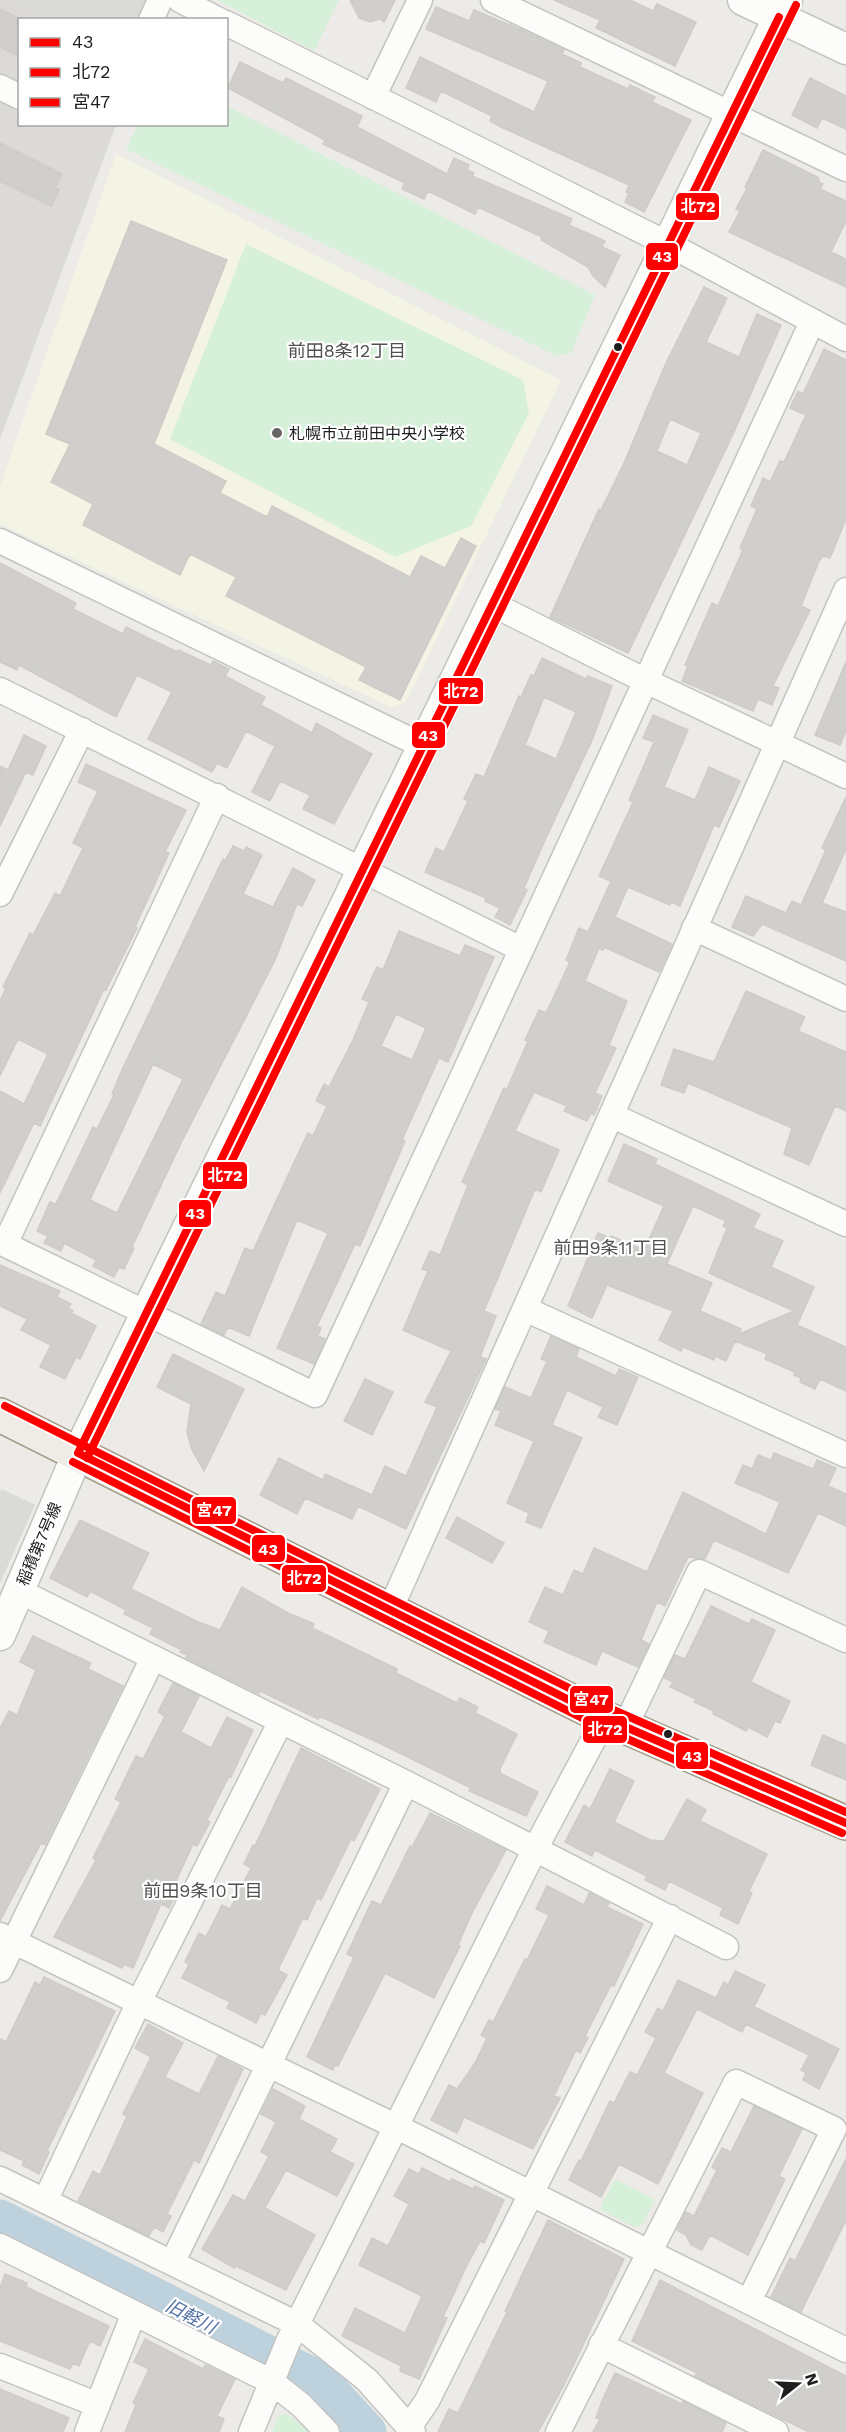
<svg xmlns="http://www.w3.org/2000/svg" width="846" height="2432" viewBox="0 0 846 2432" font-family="'Work Sans','Noto Sans JP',sans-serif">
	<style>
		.residential { fill: #dbdad8 }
		.education { fill: #f3f4e3 }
		.religious { fill: #dadad8 }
		.park { fill: #d7f0d9 }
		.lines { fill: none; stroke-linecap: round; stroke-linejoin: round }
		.river { stroke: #bdd2dc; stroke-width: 39 }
		.building { fill: #d0cfcc; stroke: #cfccc8; stroke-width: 1.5; fill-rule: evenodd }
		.minor-casing { stroke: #c3c3c1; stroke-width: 27 }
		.tertiary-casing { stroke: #c3c3c1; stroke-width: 33 }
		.primary-casing { stroke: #a09a86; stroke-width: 36 }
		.minor { stroke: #fcfcfb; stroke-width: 24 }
		.tertiary { stroke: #fcfcfb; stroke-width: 30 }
		.primary { stroke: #efece5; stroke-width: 33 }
		.bus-1-casing { stroke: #fff; stroke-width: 12 }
		.bus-2-casing { stroke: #fff; stroke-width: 12 }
		.bus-3-casing { stroke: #fff; stroke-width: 12 }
		.bus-1 { stroke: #f00; stroke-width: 8 }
		.bus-2 { stroke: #f00; stroke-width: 8 }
		.bus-3 { stroke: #f00; stroke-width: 8 }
		.bus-dot { fill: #1e1e1e; stroke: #fff; stroke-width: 2 }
		.poi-dot { fill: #666664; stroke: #fff; stroke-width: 2 }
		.labels { text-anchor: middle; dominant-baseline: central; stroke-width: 4.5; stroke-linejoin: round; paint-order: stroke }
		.poi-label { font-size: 16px; fill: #1e1e1e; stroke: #fff; text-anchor: start }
		.street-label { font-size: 16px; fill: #1e1e1e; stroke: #fff }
		.neighbourhood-label { font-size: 18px; fill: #515151; stroke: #fff }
		.water-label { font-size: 18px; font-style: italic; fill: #5372a4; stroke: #fff }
		.line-badge { stroke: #fff; stroke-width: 2 }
		.badge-label { font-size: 16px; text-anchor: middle; font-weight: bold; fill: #fff }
	</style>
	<rect width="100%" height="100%" fill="#ecebe7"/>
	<path class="residential" d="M0,0H162L155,19L20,20V124L116,125L0,439Z"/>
	<path class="education" d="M116,154L561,380L406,702L391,707L0,524V486Z"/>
	<path class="religious" d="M22,0H135L127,19L61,20Z
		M2,1489L35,1505L0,1583V1492Z"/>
	<path class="park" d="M217,0H339L314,51Z
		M227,106L595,295L571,353L557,356L126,149L138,125L226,124Z
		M246,244L523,380L529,413L471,526L395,557L170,439Z
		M615,2179L655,2200L643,2224L634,2227L600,2209Z
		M285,2413L311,2432H272L278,2417Z"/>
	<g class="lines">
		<path class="river" d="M0,2219L320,2381L367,2432"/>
	</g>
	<path class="building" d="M350,0H395L384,22L380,19L370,22L359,18Z
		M554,0H630L653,11L657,4L696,22L675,66L596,28L600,20Z
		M436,7L469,21L474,10L522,30L564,50L562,54L581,63L580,67L628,89L630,85L655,97L652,102L691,120L644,212L625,202L629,193L626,192L629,185L501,127L490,121L492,116L441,91L436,102L406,88L420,57L534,112L548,81L426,29Z
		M0,9L20,19V57L0,47Z
		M240,62L283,83L286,78L362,116L357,127L447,174L454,158L469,165L467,170L474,173L472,176L572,219L569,225L605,241L602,247L620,255L605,287L593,276L588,267L541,240L542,237L478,207L475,214L428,191L424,199L402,189L405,183L323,144L325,140L228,88Z
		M810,78L846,96V129L822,118L817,128L792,115Z
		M0,143L62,174L55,188L59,190L51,206L0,181Z
		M763,150L819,178L818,181L823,184L820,189L846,201V221L831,252L846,259V287L729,232L740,211L736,209L747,188L745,187Z
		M131,221L227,260L154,444L226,481L220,493L267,517L272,506L410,577L421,556L445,568L461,538L476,546L400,700L359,680L366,667L226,596L236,577L190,554L180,575L83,525L93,504L51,482L70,444L46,434Z
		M704,287L727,298L706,342L739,357L757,314L781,325L734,432L628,653L550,617L599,509L601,510L624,463L666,363ZM670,419L701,433L687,465L657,451Z
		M824,349L846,360V519L830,558L823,556L819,561L801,606L810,610L773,686L779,688L772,705L758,699L753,711L682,681L688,666L685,665L712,603L718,606L743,550L740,548L757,509L751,506L763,478L770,482L780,461L784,462L806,415L790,408L798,391L803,394Z
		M0,563L76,603L73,609L123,634L126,627L177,652L178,650L211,665L213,661L229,669L225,676L265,697L261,705L312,733L316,723L372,754L334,824L303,809L310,795L280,781L270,801L252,792L275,746L246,731L227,768L217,763L212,772L148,739L172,692L137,675L116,717L19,665L17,670L0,662Z
		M542,658L586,679L588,676L612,686L593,738L545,840L524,888L527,890L510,925L495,917L500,908L485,901L486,898L425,872L436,848L444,852L468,801L464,799L476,774L484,777L519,696L521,697L531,675L534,676ZM544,697L576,712L556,759L525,745Z
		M846,662V730L840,745L815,735Z
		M653,715L688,730L664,787L695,800L709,767L740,781L719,827L714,825L680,906L671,902L670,905L628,887L615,917L672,944L659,972L604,947L603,950L599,948L585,981L627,1001L609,1045L616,1048L595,1093L602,1096L594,1115L591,1113L587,1121L564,1111L567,1106L534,1092L515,1131L559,1150L541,1192L535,1189L484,1311L496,1316L480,1357L486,1359L406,1529L358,1506L352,1519L305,1498L297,1514L260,1495L279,1458L323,1480L325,1474L372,1495L385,1466L406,1476L437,1407L425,1402L451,1351L403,1330L428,1271L422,1269L430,1251L440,1255L468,1185L462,1182L504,1088L507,1089L528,1041L525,1040L539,1010L546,1013L570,962L566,960L579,928L588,932L611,881L599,876L633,802L629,800L654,742L643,738Z
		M24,735L46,746L33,775L26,772L0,826V766L8,770Z
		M86,764L186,810L165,852L169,853L135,927L137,928L106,990L104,989L40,1126L34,1123L0,1193V1091L24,1104L48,1054L18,1039L0,1076V1001L6,988L3,987L30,933L33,935L55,893L60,896L83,848L73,843L98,791L78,782Z
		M846,797V849L822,903L846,912V961L762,924L753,936L732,927L746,896L786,913L792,901L801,905L826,850L822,848Z
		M233,846L244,851L246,847L262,855L243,894L273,907L293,868L315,880L302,906L297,904L275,960L182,1141L132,1247L134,1248L124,1269L119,1267L114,1277L93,1266L96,1260L64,1243L61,1251L44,1243L48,1236L37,1231L50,1202L56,1204L93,1127L97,1129L114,1095L112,1094L121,1072L223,859L225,861ZM153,1064L183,1079L117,1213L90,1200Z
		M399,931L460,956L465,945L494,957L448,1062L439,1058L402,1140L405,1141L360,1246L355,1244L317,1326L321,1328L318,1336L325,1339L314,1364L277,1348L328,1233L297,1220L249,1336L228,1327L224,1335L201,1324L216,1292L225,1296L245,1248L253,1251L303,1143L308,1133L313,1136L327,1106L316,1101L324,1084L329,1087L353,1040L369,1002L362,999L377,967L383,970ZM396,1014L426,1028L412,1060L381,1046Z
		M746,991L805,1017L798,1031L846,1052V1111L835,1106L809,1165L784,1154L792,1128L688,1083L684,1093L661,1085L674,1049L714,1062Z
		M624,1144L657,1159L655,1164L760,1214L753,1228L783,1241L771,1267L814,1287L797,1325L846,1347V1391L820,1379L815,1389L800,1382L801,1378L794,1375L795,1372L765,1359L767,1354L735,1341L726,1361L715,1356L714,1360L683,1347L681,1351L659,1340L673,1311L607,1285L592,1318L568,1306L598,1233L610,1238L611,1236L644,1250L664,1206L608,1181ZM693,1206L726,1221L723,1226L727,1228L709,1273L794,1311L739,1334L741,1329L700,1311L712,1283L667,1264Z
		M0,1265L60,1291L57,1297L71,1304L68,1308L73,1311L71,1313L96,1326L80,1359L76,1357L65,1379L40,1367L51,1345L21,1330L27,1319L0,1306Z
		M551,1336L579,1349L576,1357L616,1376L619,1369L638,1377L617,1425L598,1417L603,1407L567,1390L552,1425L582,1438L541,1528L526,1522L529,1513L507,1503L534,1441L495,1425L501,1411L495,1409L505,1387L531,1398L547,1361L541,1359Z
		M173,1354L244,1389L204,1471L192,1450L187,1432L191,1404L157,1387Z
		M365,1379L393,1392L372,1435L344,1421Z
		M774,1453L813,1469L817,1460L836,1468L828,1486L846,1494V1526L818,1513L788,1573L714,1540L705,1559L688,1557L665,1606L657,1602L641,1640L649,1644L638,1667L602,1651L596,1665L544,1642L549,1631L529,1622L545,1587L563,1595L574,1570L583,1574L594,1548L647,1572L683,1492L766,1534L780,1502L735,1483L743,1465L752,1469L758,1455L771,1460Z
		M457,1517L504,1543L492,1563L446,1538Z
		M80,1520L149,1553L131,1589L196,1621L220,1630L242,1587L288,1613L314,1624L312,1628L397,1669L396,1673L457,1703L460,1698L478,1707L475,1713L517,1734L500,1769V1773L538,1792L526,1816L469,1791L471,1788L377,1742L319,1716L318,1719L260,1691L259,1694L186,1658L187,1655L180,1652L182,1650L150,1634L153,1628L124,1614L126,1610L90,1591L87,1597L50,1578Z
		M711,1606L749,1624L752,1619L775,1630L751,1682L790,1701L780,1723L775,1721L767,1737L748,1727L746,1731L713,1714L714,1711L694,1702L696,1699L670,1687L673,1682L664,1678L675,1655L685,1659Z
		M33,1636L91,1663L88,1669L123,1686L45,1845L41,1843L0,1921V1728L9,1711L17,1715L36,1670L20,1662Z
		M173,1683L199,1696L181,1732L211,1748L227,1717L253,1730L231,1777L229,1776L207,1820L210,1822L197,1846L193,1844L176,1881L181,1884L169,1908L161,1904L133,1968L124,1964L122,1968L54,1937L96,1860L93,1858L121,1802L115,1799L136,1756L143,1759L165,1716L158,1712Z
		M823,1735L846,1745V1780L811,1765Z
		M301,1748L380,1789L354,1841L351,1839L321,1900L317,1898L307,1920L303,1918L278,1970L287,1975L265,2015L261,2013L256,2023L227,2008L230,2002L182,1978L189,1964L185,1962L199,1933L206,1937L222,1905L230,1909L251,1868L244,1864L253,1845L255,1846Z
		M610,1769L634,1781L614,1822L650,1840L664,1841L687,1799L706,1810L700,1821L767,1854L749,1891L752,1893L738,1924L720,1915L723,1908L669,1881L665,1890L645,1880L647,1876L595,1850L592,1856L565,1842L584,1805L590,1809Z
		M430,1813L506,1850L472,1913L458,1945L460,1946L434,1998L385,1973L338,2066L335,2065L333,2070L307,2057L354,1957L347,1954L372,1901L381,1905L410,1846L412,1847Z
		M547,1886L584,1905L589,1893L609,1903L607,1907L643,1924L614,1986L611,1985L585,2036L588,2038L580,2053L576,2050L554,2096L560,2098L533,2149L464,2117L457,2133L431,2120L449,2085L457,2089L475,2063L487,2038L481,2035L489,2020L493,2022L525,1959L527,1960L549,1915L536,1909Z
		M735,1971L765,1985L754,2007L839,2049L819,2089L803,2080L806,2073L801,2070L809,2055L746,2024L742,2032L697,2009L664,2073L703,2093L658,2184L619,2164L601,2197L569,2180L579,2160L581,2161L610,2101L614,2103L630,2072L637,2075L656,2038L645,2032L658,2008L663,2011L678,1980L716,1998L724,1982L728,1985Z
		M44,1977L115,2011L47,2151L49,2152L39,2174L22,2165L24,2161L0,2150V2039L6,2042L35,1982L40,1985Z
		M148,2024L183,2043L165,2077L199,2094L218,2056L243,2069L199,2163L194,2160L167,2214L171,2216L163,2232L154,2227L149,2236L78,2201L93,2171L100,2175L127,2116L123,2114L151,2057L135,2048Z
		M273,2089L305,2106L299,2119L337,2139L330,2152L354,2164L337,2196L286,2170L265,2208L315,2235L286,2290L236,2266L234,2268L202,2249L233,2195L245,2201L269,2156L261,2152L276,2122L261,2114Z
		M754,2106L802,2129L779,2176L785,2179L748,2255L710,2235L702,2250L691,2245L686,2235L677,2230L686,2212L694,2216L717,2170L712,2167L722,2148L731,2152Z
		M846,2159V2220L801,2312L771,2297L790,2258L795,2261Z
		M422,2168L450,2182L452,2179L473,2189L475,2186L504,2200L484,2243L480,2241L466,2267L443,2317L447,2318L419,2379L400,2371L401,2366L342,2336L355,2308L405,2333L422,2296L359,2265L372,2238L388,2246L409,2204L394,2196L409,2169L419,2174Z
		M548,2220L624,2259L564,2385L538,2432H438L449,2409L458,2413L507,2312L505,2311Z
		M5,2274L27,2283L26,2287L109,2326L100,2346L90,2341L79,2366L73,2363L70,2369L0,2341V2288Z
		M660,2280L846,2376V2432H809L695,2376L697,2373L632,2341Z
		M145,2339L203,2369L205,2365L235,2379L217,2416L224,2419L219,2432H125L136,2405L133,2403L149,2369L134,2362Z
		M615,2373L682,2404L683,2401L726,2423L722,2432H593L600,2419L596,2418L602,2401Z
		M0,2389L69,2418L63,2432H0Z"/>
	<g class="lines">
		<g class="minor-casing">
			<path id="minor" d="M180,0L219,20
				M493,0L846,169
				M151,20L160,0
				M226,23L668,244L846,339
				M0,87L20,97
				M373,97L420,0
				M0,541L423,746
				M492,604L646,681L846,776
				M0,690L521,949
				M0,894L82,730
				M694,928L846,999
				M611,1115L846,1224
				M0,1242L315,1395L812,322
				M5,1244L217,796
				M525,1309L846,1455
				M19,1591L406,1783L726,1947
				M390,1610L846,590
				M625,1727L699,1572L846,1640
				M0,1935L397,2127L846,2350
				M0,1970L153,1658
				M0,2179L297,2324L367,2380L413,2432
				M45,2201L139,2002L281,1721
				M0,2246L272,2382L301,2405L327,2432
				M172,2263L406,1783
				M601,2345L776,2432
				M0,2366L98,2405
				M410,2426L427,2401L670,1917
				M87,2432L134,2313
				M251,2432L288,2342L534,1851L605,1718
				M558,2432L736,2082L834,2129L749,2301"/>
		</g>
		<g class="tertiary-casing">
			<path id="tertiary" d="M743,0L846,49
				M0,1635L78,1453L787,0"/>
		</g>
		<g class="primary-casing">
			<path id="primary" d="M0,1415L605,1718L846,1823"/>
		</g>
		<use href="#minor" class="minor"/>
		<use href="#tertiary" class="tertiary"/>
		<use href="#primary" class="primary"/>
		<g class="bus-1-casing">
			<path id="bus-1" d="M78,1453L779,17
				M78,1453L605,1718L846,1823"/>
		</g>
		<g class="bus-2-casing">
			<path id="bus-2" d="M87,1458L796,5
				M73,1462L600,1727L842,1833"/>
		</g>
		<g class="bus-3-casing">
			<path id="bus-3" d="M5,1406L609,1708L846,1812"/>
		</g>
		<use href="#bus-1" class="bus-1"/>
		<use href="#bus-2" class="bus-2"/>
		<use href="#bus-3" class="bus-3"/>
	</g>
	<g class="bus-dot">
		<circle cx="618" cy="347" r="5"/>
		<circle cx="668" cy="1734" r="5"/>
	</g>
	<circle class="poi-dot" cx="277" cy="433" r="6"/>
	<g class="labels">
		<g class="poi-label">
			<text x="289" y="433">札幌市立前田中央小学校</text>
		</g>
		<g class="street-label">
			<text transform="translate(39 1544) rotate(-67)">稲積第7号線</text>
		</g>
		<g class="neighbourhood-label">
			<text x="347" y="350">前田8条12丁目</text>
			<text x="611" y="1247">前田9条11丁目</text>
			<text x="203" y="1890">前田9条10丁目</text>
		</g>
		<g class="water-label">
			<text transform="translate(191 2316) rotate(27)">旧軽川</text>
		</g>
	</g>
	<g class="line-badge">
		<rect x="675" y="192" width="45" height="29" rx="6" fill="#f00"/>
		<rect x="645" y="242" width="34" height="29" rx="6" fill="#f00"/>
		<rect x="438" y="677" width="46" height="28" rx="6" fill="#f00"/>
		<rect x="411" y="721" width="35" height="28" rx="6" fill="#f00"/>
		<rect x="202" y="1161" width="46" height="29" rx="6" fill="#f00"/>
		<rect x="178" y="1199" width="34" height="29" rx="6" fill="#f00"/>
		<rect x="191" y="1496" width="46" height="29" rx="6" fill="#f00"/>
		<rect x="251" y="1534" width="35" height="29" rx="6" fill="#f00"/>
		<rect x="281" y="1564" width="46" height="29" rx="6" fill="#f00"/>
		<rect x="569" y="1685" width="45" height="29" rx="6" fill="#f00"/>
		<rect x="582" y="1715" width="46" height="29" rx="6" fill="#f00"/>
		<rect x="675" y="1741" width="34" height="29" rx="6" fill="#f00"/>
	</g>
	<g class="badge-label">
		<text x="698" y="212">北72</text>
		<text x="662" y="262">43</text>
		<text x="461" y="697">北72</text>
		<text x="428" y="741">43</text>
		<text x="225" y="1181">北72</text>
		<text x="195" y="1219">43</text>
		<text x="214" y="1516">宮47</text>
		<text x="268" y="1555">43</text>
		<text x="304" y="1584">北72</text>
		<text x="591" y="1705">宮47</text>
		<text x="605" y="1735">北72</text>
		<text x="692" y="1762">43</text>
	</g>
	<rect x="18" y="18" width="210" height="108" fill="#ffffff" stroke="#a5a5a5" stroke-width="1.5"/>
	<rect x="30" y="38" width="30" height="9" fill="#ff0000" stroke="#a5a5a5" stroke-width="1.5"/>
	<text x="72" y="48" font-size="18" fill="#1e1e1e">43</text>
	<rect x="30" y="68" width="30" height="9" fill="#ff0000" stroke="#a5a5a5" stroke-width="1.5"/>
	<text x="72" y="78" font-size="18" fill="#1e1e1e">北72</text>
	<rect x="30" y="98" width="30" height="9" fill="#ff0000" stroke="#a5a5a5" stroke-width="1.5"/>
	<text x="72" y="108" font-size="18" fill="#1e1e1e">宮47</text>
	<g transform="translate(798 2384) rotate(72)" stroke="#ffffff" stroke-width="4.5" paint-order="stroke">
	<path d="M0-4.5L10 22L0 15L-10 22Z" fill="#1e1e1e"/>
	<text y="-9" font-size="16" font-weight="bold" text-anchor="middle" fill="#1e1e1e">N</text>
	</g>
</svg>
